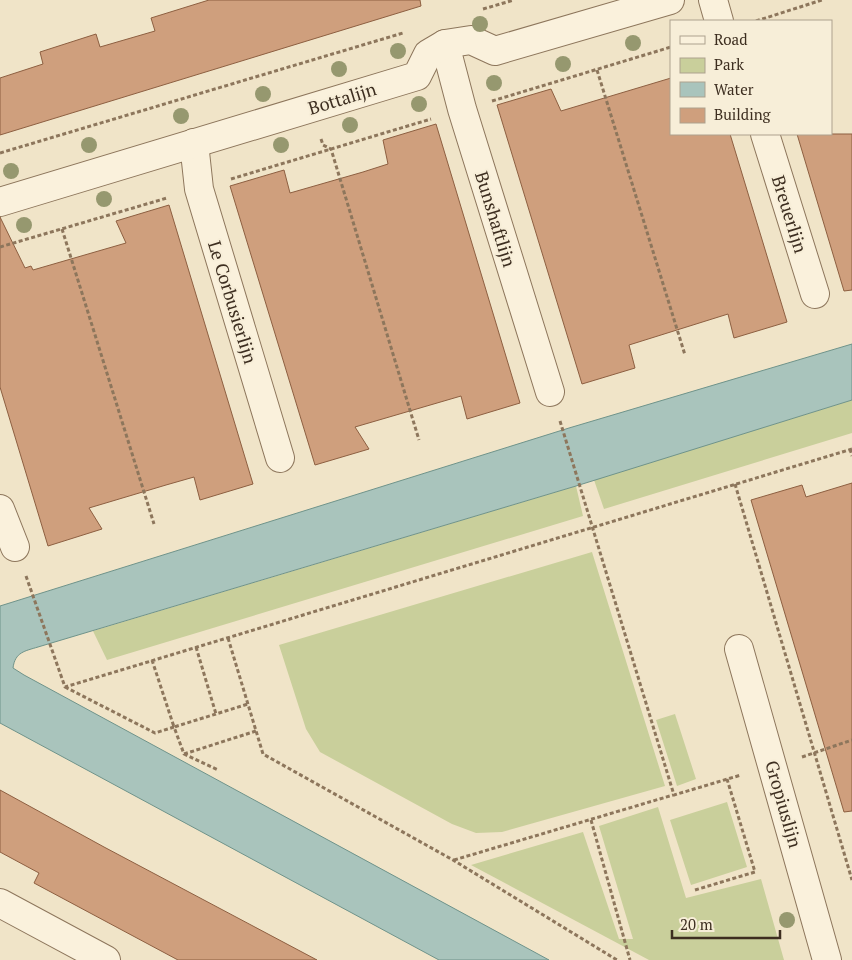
<svg xmlns="http://www.w3.org/2000/svg" width="852" height="960" viewBox="0 0 852 960" font-family="'PT Serif',serif">
	<style>
		.green { fill: #c9cf9b }
		.water { fill: #a9c4bc; stroke: #6f938a }
		.building { fill: #cf9f7d; stroke: #8d5f41 }
		.lines { fill: none; stroke-linecap: round; stroke-linejoin: round }
		.pedestrian-casing { stroke: #8d765c; stroke-width: 30 }
		.minor-casing { stroke: #8d765c; stroke-width: 30 }
		.path { stroke: #8d765c; stroke-width: 3; stroke-dasharray: 4 2.5; stroke-linecap: butt }
		.pedestrian { stroke: #faf1dc; stroke-width: 28 }
		.minor { stroke: #faf1dc; stroke-width: 28 }
		.tree { fill: #96986f }
		.labels { text-anchor: middle; dominant-baseline: central; stroke-width: 4; stroke-linejoin: round; paint-order: stroke }
		.street-label { font-size: 18px; fill: #3d2e20; stroke: #f7eed8 }
	</style>
	<rect width="100%" height="100%" fill="#f0e4c8"/>
	<path class="green" d="M852,400V433L604,509L594,480Z
		M576,486L583,516L107,660L93,631Z
		M592,552L665,786L502,832L476,833L452,824L320,752L306,729L279,645Z
		M675,714L696,779L677,786L656,720Z
		M727,802L747,867L691,885L670,820Z
		M658,807L686,898L761,879L784,960H649L471,865L583,832L619,939H633L599,826Z"/>
	<path class="water" d="M852,344V400L576,486L38,647C25,651 15,652 13,668L24,675L549,960H439L0,723V606L569,428Z"/>
	<path class="building" d="M209,0H420L421,6L0,135V78L43,64L40,52L96,34L100,47L155,31L151,18Z
		M671,78V134H730L787,322L734,338L728,314L629,345L635,368L582,384L497,105L551,89L561,111Z
		M436,124L520,403L467,419L461,396L355,427L369,449L315,465L230,186L284,170L290,193L363,172L388,164L383,140Z
		M797,134H852V290L844,291Z
		M169,205L253,484L200,500L194,477L166,485L89,508L102,529L48,546L0,387V217L25,268L31,266L33,270L126,243L116,221Z
		M852,483V811L844,812L751,500L802,485L806,497Z
		M0,790L104,847L317,960H178L34,883L39,873L0,852Z"/>
	<g class="lines">
		<g class="pedestrian-casing">
			<path id="pedestrian" d="M713,0L719,21
				M445,44L462,109L550,392
				M765,134L815,294
				M194,143L199,189L280,458"/>
		</g>
		<g class="minor-casing">
			<path id="minor" d="M0,202L417,76L428,54L445,44L471,40L495,51L670,0
				M0,509L15,547
				M739,649L827,960
				M0,903L106,960"/>
		</g>
		<path class="path" d="M483,9L514,0
			M756,21L822,0
			M597,70L685,355
			M492,101L671,47
			M321,139L323,145L331,149L419,440
			M0,153L403,33
			M231,179L431,119
			M62,229L154,524
			M0,247L167,198
			M560,421L674,795L741,775
			M850,449L852,456
			M735,484L852,880
			M26,576L65,687L852,449
			M228,638L263,754L453,860L617,960
			M196,647L216,714
			M152,660L174,727L248,704
			M65,687L155,733L174,727L184,754L218,770
			M184,754L256,731
			M802,757L852,740
			M591,820L630,960
			M454,860L673,795
			M695,890L755,872L727,779"/>
		<use href="#pedestrian" class="pedestrian"/>
		<use href="#minor" class="minor"/>
	</g>
	<g class="tree">
		<circle cx="480" cy="24" r="8"/>
		<circle cx="633" cy="43" r="8"/>
		<circle cx="398" cy="51" r="8"/>
		<circle cx="563" cy="64" r="8"/>
		<circle cx="339" cy="69" r="8"/>
		<circle cx="494" cy="83" r="8"/>
		<circle cx="263" cy="94" r="8"/>
		<circle cx="419" cy="104" r="8"/>
		<circle cx="181" cy="116" r="8"/>
		<circle cx="350" cy="125" r="8"/>
		<circle cx="89" cy="145" r="8"/>
		<circle cx="281" cy="145" r="8"/>
		<circle cx="11" cy="171" r="8"/>
		<circle cx="104" cy="199" r="8"/>
		<circle cx="24" cy="225" r="8"/>
		<circle cx="787" cy="920" r="8"/>
	</g>
	<g class="labels">
		<g class="street-label">
			<text transform="translate(342 98) rotate(-17)">Bottalijn</text>
			<text transform="translate(790 214) rotate(73)">Breuerlijn</text>
			<text transform="translate(496 219) rotate(73)">Bunshaftlijn</text>
			<text transform="translate(233 302) rotate(73)">Le Corbusierlijn</text>
			<text transform="translate(784 804) rotate(74)">Gropiuslijn</text>
		</g>
	</g>
	<rect x="670" y="20" width="162" height="115" fill="#f7eed8" stroke="#ada18e"/>
	<rect x="680" y="36" width="25" height="8" fill="#faf1dc" stroke="#ada18e"/>
	<text x="714" y="45" font-size="15" fill="#3d2e20">Road</text>
	<rect x="680" y="58" width="25" height="15" fill="#c9cf9b" stroke="#ada18e"/>
	<text x="714" y="70" font-size="15" fill="#3d2e20">Park</text>
	<rect x="680" y="82" width="25" height="15" fill="#a9c4bc" stroke="#ada18e"/>
	<text x="714" y="95" font-size="15" fill="#3d2e20">Water</text>
	<rect x="680" y="108" width="25" height="15" fill="#cf9f7d" stroke="#ada18e"/>
	<text x="714" y="120" font-size="15" fill="#3d2e20">Building</text>
	<path d="M672 930v8h108v-8" fill="none" stroke="#3d2e20" stroke-width="2.5"/>
	<text x="680" y="930" font-size="15" fill="#3d2e20" stroke="#f7eed8" stroke-width="4" paint-order="stroke">20 m</text>
</svg>
